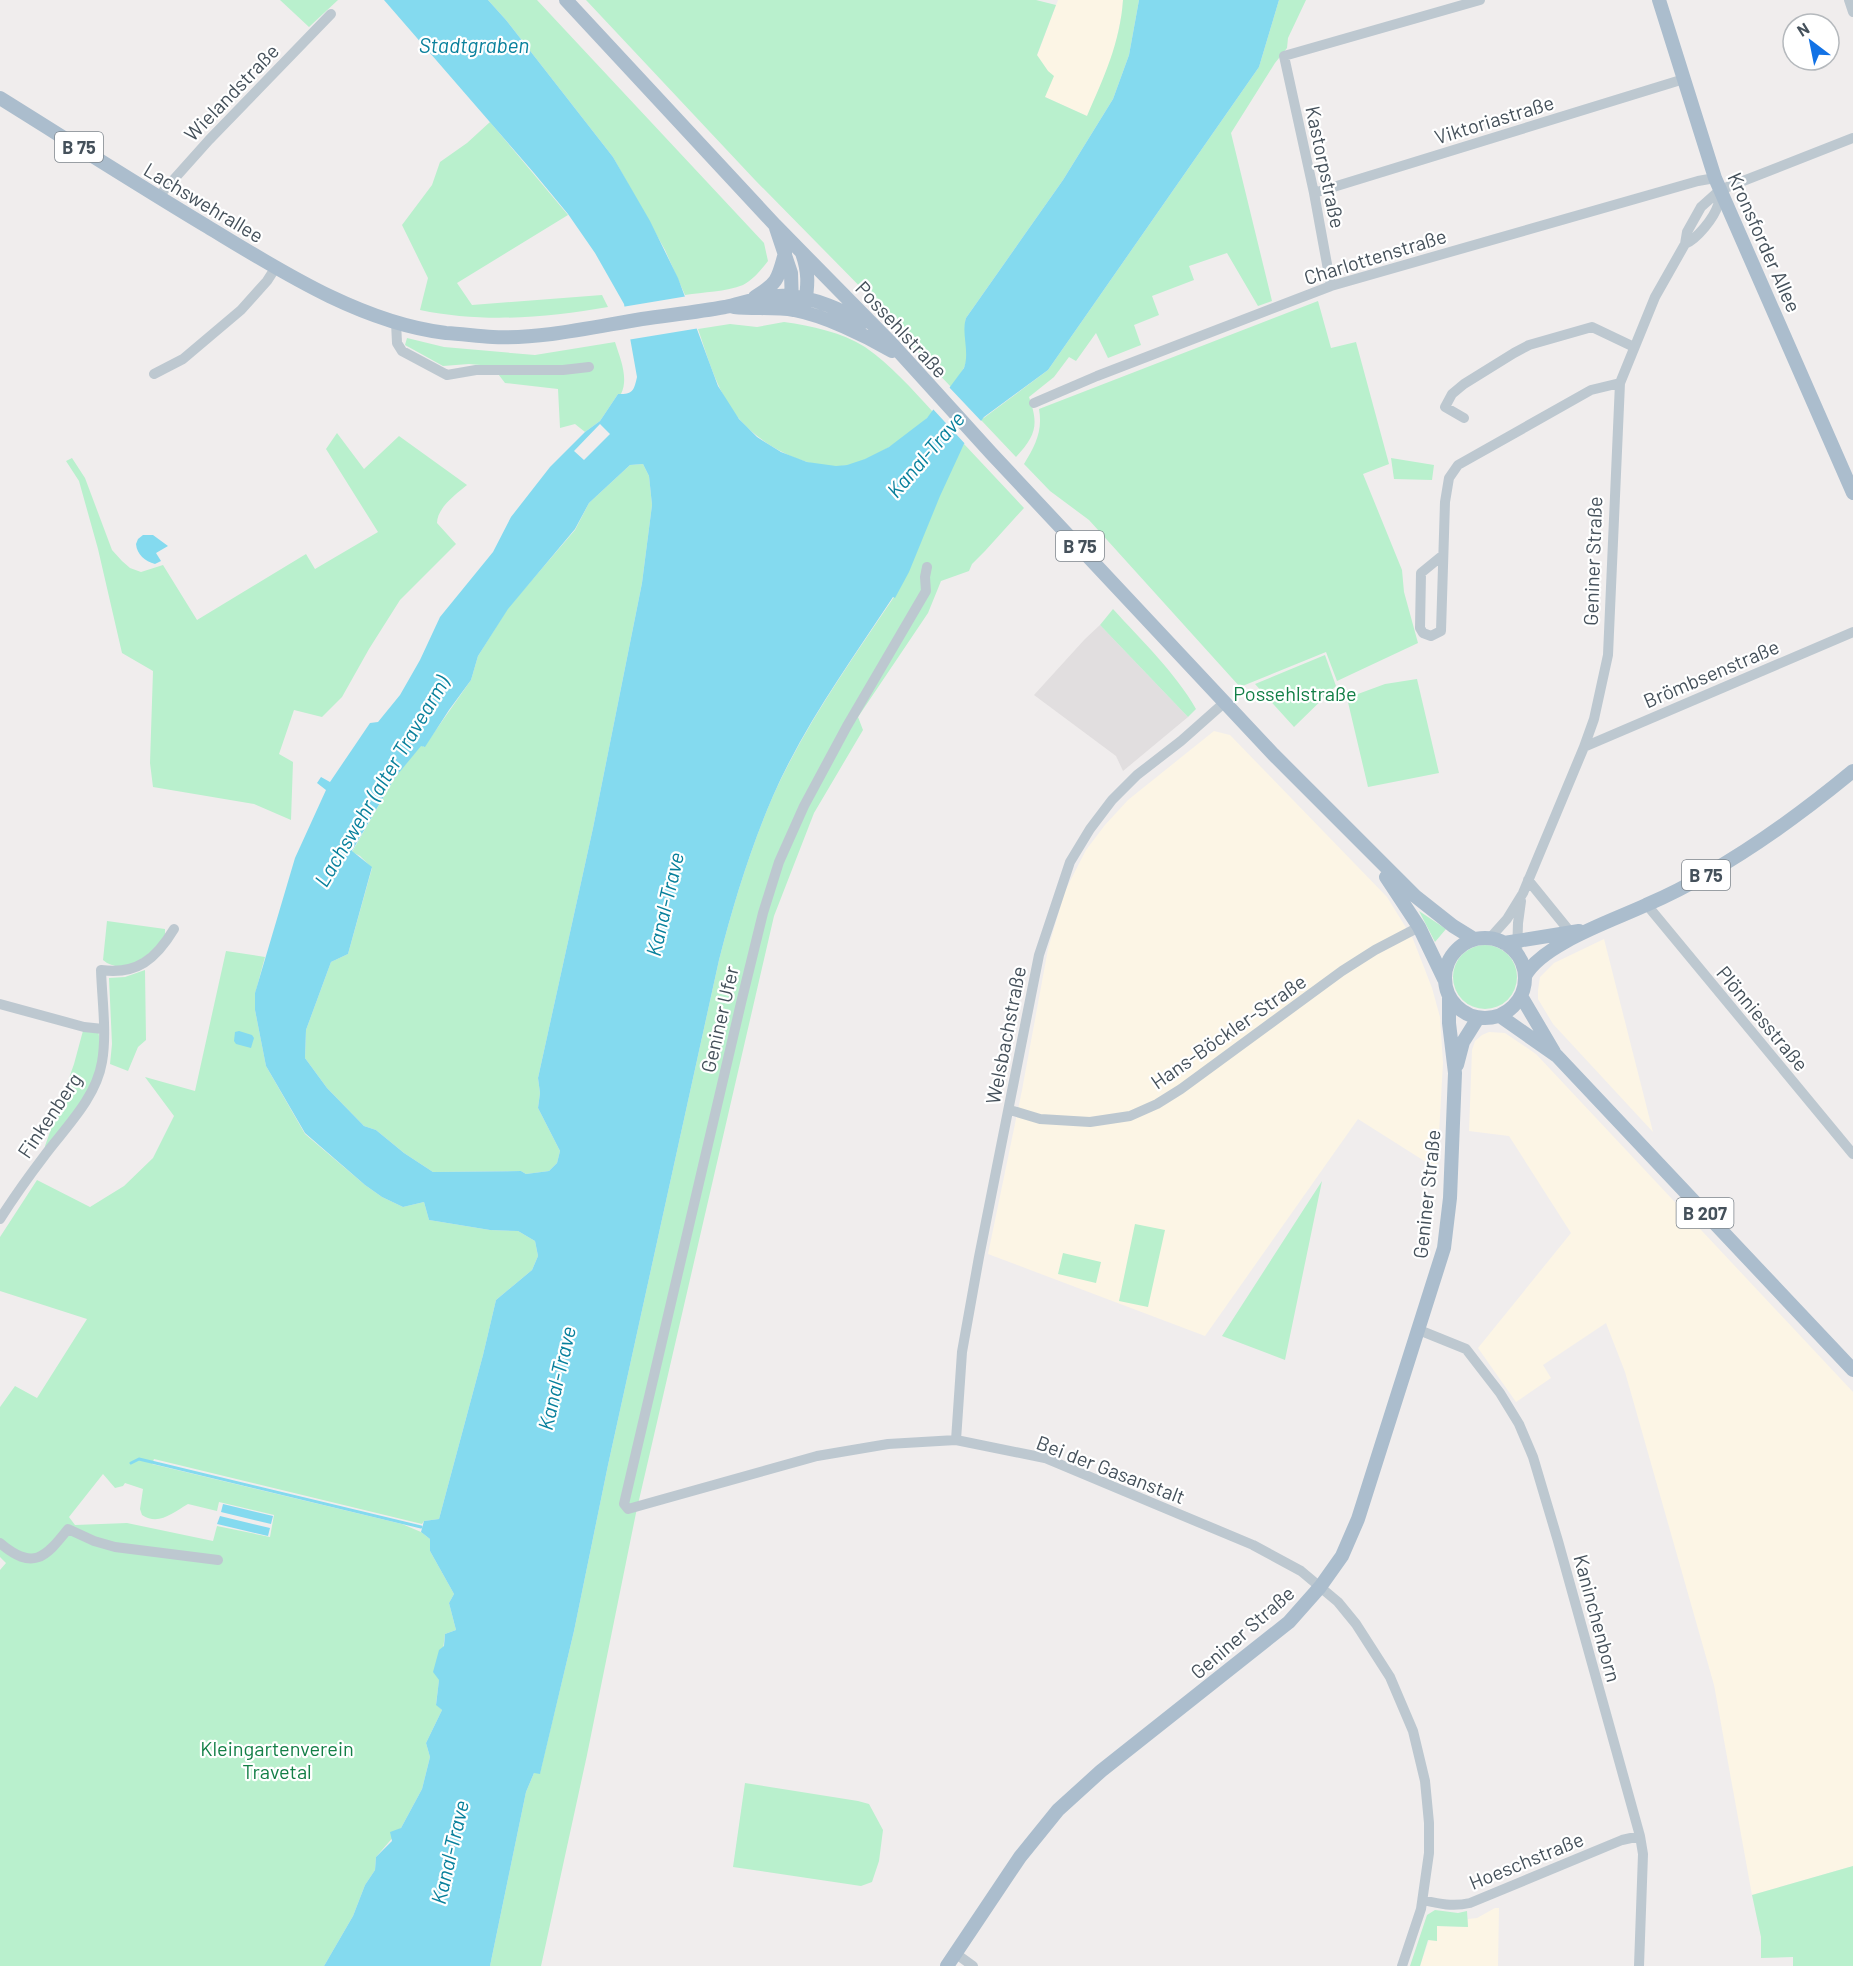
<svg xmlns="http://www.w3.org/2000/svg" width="1853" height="1966" viewBox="0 0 1853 1966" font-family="Barlow,sans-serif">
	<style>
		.commercial { fill: #fcf5e5 }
		.education { fill: #e1dedf }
		.green { fill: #b9f0cd; fill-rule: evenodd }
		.water { fill: #84daef; fill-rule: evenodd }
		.pier { fill: #f0eded }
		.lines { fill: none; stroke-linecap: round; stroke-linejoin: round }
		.stream { stroke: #84daef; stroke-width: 3 }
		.minor { stroke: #bdc8d0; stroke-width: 10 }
		.major { stroke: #abbdcd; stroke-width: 14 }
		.labels { text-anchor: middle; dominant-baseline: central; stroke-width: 4.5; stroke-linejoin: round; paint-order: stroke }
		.shield { fill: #fff; stroke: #7d858c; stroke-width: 1.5 }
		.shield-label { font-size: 18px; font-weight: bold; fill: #45515b }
		.street-label { font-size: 20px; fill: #45515b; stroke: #fff }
		.park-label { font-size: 20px; fill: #137f47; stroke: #fff }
		.water-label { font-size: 21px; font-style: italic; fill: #08809c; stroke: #fff }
	</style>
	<rect width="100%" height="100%" fill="#f0eded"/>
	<path class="commercial" d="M1058,0H1123L1122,13L1113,57L1087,116L1045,97L1048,71L1037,56Z
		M1214,731L1230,735L1387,897L1413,939L1432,988L1440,1017L1443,1063L1437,1169L1358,1119L1205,1336L988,1254L1022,1090L1048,949L1065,891L1086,850L1105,825L1128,800Z
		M1604,939L1653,1132L1553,1024L1538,999V990L1540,977L1554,963Z
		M1489,1032L1505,1033L1536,1054L1853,1392V1866L1752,1895L1714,1685L1625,1372L1606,1323L1543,1365L1551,1378L1516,1402L1478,1348L1571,1233L1509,1136L1469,1131L1472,1050L1475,1041L1482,1035Z
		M1495,1908H1499L1498,1966H1420L1429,1940L1437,1926L1468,1927V1919L1477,1918Z"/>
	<path class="education" d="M1100,625L1188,717L1123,771L1116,756L1034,695L1085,639Z"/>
	<path class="green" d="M280,0H338L309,27Z
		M488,0H537L764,243L768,261C761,270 753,280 743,285C726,292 703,292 685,295L665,250L613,157L506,20Z
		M586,0H1036L1056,5L1037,55L1048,71L1054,76L1045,97L1087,116C1104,77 1120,43 1123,0H1139L1129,55L1113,99L1063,180L966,318C962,332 970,348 966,362C964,371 956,379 951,387L900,333L883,310L755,180Z
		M1279,0H1306L1288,38L1287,48L1275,63L1231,133L1272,301L1258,306L1227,253L1189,266L1194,280L1152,296L1159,315L1134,325L1141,345L1108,358L1096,333L1076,361L1069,357L1054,377L1029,397C1039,425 1036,435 1016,457L981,420L1048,370L1259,67Z
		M490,122L568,215L457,283L472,305L602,295L608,307C547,318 482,323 420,310L428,278L402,225L432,185L440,162L467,143Z
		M1318,301L1331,348L1356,342L1389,464L1363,474L1402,570L1404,592L1418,643L1337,681L1326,652L1240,687L1089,520L1050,491L1024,464C1035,446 1043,431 1039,409Z
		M784,322C812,326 841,332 865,347C891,365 912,389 933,412C914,433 876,459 848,465C811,472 764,447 741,421C718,395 709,361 698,329L730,324L757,327Z
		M407,338L444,347L535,355L615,342C620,358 629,378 621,394H618L600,421L585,432L575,424L560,428L558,389L505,383L492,366L469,364L443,366L405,345Z
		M337,433L364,469L399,436L467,485C456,494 437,508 437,523L456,544L400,600L369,649L342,697L322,717L294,710L279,754L293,762L291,820L254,804L153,787L150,763L153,671L122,653L98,549L79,481L66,461L72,458L85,478L112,550L122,561L130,568L141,572L163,565L197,620L306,554L315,569L378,532L326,449Z
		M964,444L1024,508L985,551L972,564L969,571L941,581L928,613L858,717L863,730L814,813L774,916L636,1513L587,1755L541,1966H490L526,1792L534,1773H540L574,1631L608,1465L719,960C733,905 750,849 773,796C805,725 851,661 894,597H895C922,548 936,493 964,444Z
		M1391,458L1434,465L1432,480L1394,479Z
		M643,464L649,476L652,505L642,583L593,828L538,1078L540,1093L538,1108L560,1151L557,1163L549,1171L526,1174L521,1171L433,1172L404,1153L376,1130L364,1126L327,1088L305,1058L306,1030L331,962L348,954L372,868L360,856L352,852L394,779L421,745L424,747L471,680L478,656L508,608L575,530L589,503L630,465Z
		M1113,609C1141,640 1175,672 1196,709L1188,717L1100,625Z
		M1325,655L1336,686L1294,727L1255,684Z
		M1417,679L1439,773L1368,787L1347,698L1385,684Z
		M1419,911L1446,929L1435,942Z
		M107,921L165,929V935C153,954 124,978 103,960Z
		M1453 977a32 32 0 1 1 64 0a32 32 0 1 1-64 0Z
		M226,951L265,957L255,994V1010L266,1066L305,1134L365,1185L382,1197L403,1207L424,1202L429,1220L490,1230L518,1231L535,1241L538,1256L532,1270L496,1300L483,1355L439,1519L424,1521L422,1524L154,1459L152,1464L402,1524L421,1532L430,1539V1551L454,1594L449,1603L456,1630L445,1634L436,1704L442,1710L426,1743L430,1757L422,1789L401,1828L376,1857L375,1870L365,1885L353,1916L324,1966H0V1570L6,1563L0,1557V1407L15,1386L37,1398L87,1319L0,1291V1237L37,1180L90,1207L124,1186L153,1158L174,1116L145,1077L195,1091ZM103,1474L115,1488L123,1486L125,1483L143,1489L140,1509L142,1515C159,1526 172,1513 188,1504L217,1511L219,1502L274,1515L270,1537L217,1526L213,1541L127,1523L75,1525L69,1517Z
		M145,970L146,1040L138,1047L128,1071L110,1064L112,1044L109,978L125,977Z
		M84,1027L98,1028L102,1062L95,1084L44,1155L45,1146L74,1064Z
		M1322,1181L1285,1360L1222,1336Z
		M1135,1224L1165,1230L1148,1307L1119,1301Z
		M1063,1253L1101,1262L1096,1283L1058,1274Z
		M745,1783L858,1801L869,1804L883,1830L879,1861L872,1882L861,1886L733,1867Z
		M1853,1866V1966H1793V1957L1761,1958V1937L1752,1895Z
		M1435,1910L1458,1913L1467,1911L1468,1927L1437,1926V1941L1428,1940L1420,1966H1410L1427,1915Z"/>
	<path class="water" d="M384,0H488L506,20L613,157L650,221L678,278L718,386L739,419L757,437L781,452L807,462L836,466L847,465L865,459L889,447L927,418L964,368C970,351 961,334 966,318L1063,180L1113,99L1129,55L1139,0H1279L1259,67L1048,370L984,417L964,444L940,496L909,572L895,598L893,597C851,661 804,725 773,796C750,849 733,905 719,960L608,1465L574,1631L540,1774L534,1773L526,1792L490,1966H324L353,1916L365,1885L375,1870L376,1857L392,1841L390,1832L401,1828L422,1789L430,1757L426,1743L442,1710L436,1705L439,1680L433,1672L439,1650L444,1646L445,1634L456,1630L449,1603L454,1594L430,1551V1539L421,1532L424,1521L439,1519L483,1355L496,1300L532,1270L538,1256L535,1241L518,1231L490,1230L429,1220L424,1202L403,1207L382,1197L365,1185L305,1133L266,1066L255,1010V993L295,858L326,790L317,783L321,777L330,782L370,723L378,722L400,695L420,660L440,617L493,552L511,517L550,467L585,432L600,421L618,394C633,395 634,390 637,377L624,304L595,253L568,214L534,173ZM643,464L649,476L652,505L642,583L593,828L538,1078L540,1093L538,1108L560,1151L557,1163L549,1171L526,1174L521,1171L433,1172L404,1153L376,1130L364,1126L327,1088L305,1058L306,1030L331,962L348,954L372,867L352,851L394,779L421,746L425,747L449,710L471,680L478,656L508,609L575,529L589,503L630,465Z
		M143,535H153L168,546L156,553L161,561L155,564C145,561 137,555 136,544L138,539Z
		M239,1031L252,1035L254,1038L251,1048L236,1044L234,1041L235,1032Z
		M223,1504L273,1516L271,1524L221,1512Z
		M220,1516L270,1528L268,1536L217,1524Z"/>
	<path class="pier" d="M688,296L700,328L627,340L622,307Z
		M948,386L983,423L967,446L932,408Z
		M600,424L610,434L584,460L574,451Z"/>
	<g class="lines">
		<path class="stream" d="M131,1463L139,1459L421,1527"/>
		<path class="minor" d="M1849,0L1853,12
			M1314,193L1684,79
			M158,197L209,140L331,14
			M1685,244C1697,239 1714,218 1718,205C1719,201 1719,195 1720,190
			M1331,286L1314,193L1284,56L1480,0
			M396,322L397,343L402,351L447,375L476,370H563L589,367
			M154,374L183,359L241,310L267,281L276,267
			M1034,403L1097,376L1331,286L1698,181L1715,178
			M1464,418L1445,407L1452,394L1464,384L1514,353L1529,345L1592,327L1634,347
			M1443,555L1421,573L1420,628L1423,633L1431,636L1441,631L1445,502L1449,478L1458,465L1591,390L1620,383
			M927,567L925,577L926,591L847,726L804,806L779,862L763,913L741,1003L624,1504L628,1509L817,1456L888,1444L956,1440L1045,1458L1253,1545L1301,1571L1338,1602L1356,1624L1390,1677L1413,1731L1425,1781L1429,1823V1853L1421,1909L1402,1966
			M1584,747L1853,632
			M1528,880L1571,933
			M1647,905L1853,1154
			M1490,938L1507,919L1523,893L1584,747L1594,719L1608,655L1620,383L1655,297L1685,244L1687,232L1701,207L1720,190L1853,138
			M1517,955L1518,923L1521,901
			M0,1004L84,1027L103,1029
			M1010,1110L1040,1119L1090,1122L1130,1116L1157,1104L1181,1089L1342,971L1375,950L1419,927
			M0,1219C14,1197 29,1176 45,1155C66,1127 96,1098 102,1062C107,1033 102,1000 101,970C137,975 156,959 174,929
			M1419,1330L1466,1349L1500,1393L1519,1424L1533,1457L1558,1541L1640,1836L1643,1854L1639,1966
			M956,1440L962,1352L979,1257L1039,955L1070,862L1090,829L1112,800L1137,775L1181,741L1225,702
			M0,1543C33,1571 45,1558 68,1529L94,1541L115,1547L218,1560
			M1423,1900C1440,1904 1453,1907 1470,1903L1622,1840L1640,1836
			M955,1953L973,1966"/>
		<path class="major" d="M566,0L775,225L893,345L991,453L1273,754L1415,896L1453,926L1474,939
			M1659,0L1715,178L1853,493
			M0,98C69,141 138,185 208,227C279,270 361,323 446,333C462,334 477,336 493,337C542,339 593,327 642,319C669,315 698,312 725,307C747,302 767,294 790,296C816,298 841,310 864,322
			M776,228L791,273L792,305
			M802,253C809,273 808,284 805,305
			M755,297C778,283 778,279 785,253
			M734,307C753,309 775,307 794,310C825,316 865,335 892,351
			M1386,877L1419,927L1444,979
			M1445 978a40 40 0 1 1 80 0a40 40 0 1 1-80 0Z
			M1504,943L1579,931
			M1525,976C1542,944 1614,920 1646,905C1667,896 1687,886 1707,874C1758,845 1807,809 1853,771
			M1521,996L1554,1052
			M1500,1016L1557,1056L1853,1370
			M1457,1065L1463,1042L1478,1018
			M947,1966L1020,1857L1058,1810L1101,1771L1289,1622L1320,1587L1342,1556L1358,1519L1444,1248L1450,1198L1455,1073L1449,1023V998"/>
	</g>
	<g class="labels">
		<g class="shield">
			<rect x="55" y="132" width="48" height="30" rx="4.5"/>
			<rect x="1056" y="531" width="48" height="30" rx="4.5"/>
			<rect x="1682" y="860" width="48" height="30" rx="4.5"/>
			<rect x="1676.5" y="1198" width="57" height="30" rx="4.5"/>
		</g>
		<g class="shield-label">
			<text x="79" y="147">B 75</text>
			<text x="1080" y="546">B 75</text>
			<text x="1706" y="875">B 75</text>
			<text x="1705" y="1213">B 207</text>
		</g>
		<g class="street-label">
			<text transform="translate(231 92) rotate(-46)">Wielandstraße</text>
			<text transform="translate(1494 119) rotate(-17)">Viktoriastraße</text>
			<text transform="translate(1326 167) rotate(78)">Kastorpstraße</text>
			<text transform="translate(204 202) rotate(31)">Lachswehrallee</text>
			<text transform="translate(1765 242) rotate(66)">Kronsforder Allee</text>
			<text transform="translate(1375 256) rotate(-17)">Charlottenstraße</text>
			<text transform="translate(902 329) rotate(47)">Possehlstraße</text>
			<text transform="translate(1592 561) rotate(-88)">Geniner Straße</text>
			<text transform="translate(1711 673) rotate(-23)">Brömbsenstraße</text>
			<text transform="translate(1763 1018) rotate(50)">Plönniesstraße</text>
			<text transform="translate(719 1019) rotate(-77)">Geniner Ufer</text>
			<text transform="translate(1228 1031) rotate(-35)">Hans-Böckler-Straße</text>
			<text transform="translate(1005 1035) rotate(-79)">Welsbachstraße</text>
			<text transform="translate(49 1115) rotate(-56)">Finkenberg</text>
			<text transform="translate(1426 1194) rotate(-84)">Geniner Straße</text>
			<text transform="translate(1111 1469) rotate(21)">Bei der Gasanstalt</text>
			<text transform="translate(1598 1618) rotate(75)">Kaninchenborn</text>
			<text transform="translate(1242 1632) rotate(-41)">Geniner Straße</text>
			<text transform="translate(1526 1860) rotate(-22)">Hoeschstraße</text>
		</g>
		<g class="park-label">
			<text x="1295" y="693">Possehlstraße</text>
			<text x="277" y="1748">Kleingartenverein<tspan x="277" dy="23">Travetal</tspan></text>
		</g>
		<g class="water-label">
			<text x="474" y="44">Stadtgraben</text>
			<text transform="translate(925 454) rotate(-49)">Kanal-Trave</text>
			<text transform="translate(381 781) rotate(-59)">Lachswehr (alter Travearm)</text>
			<text transform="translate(664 904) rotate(-77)">Kanal-Trave</text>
			<text transform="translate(556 1378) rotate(-77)">Kanal-Trave</text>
			<text transform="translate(449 1852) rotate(-77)">Kanal-Trave</text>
		</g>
	</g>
	<g transform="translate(1811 42) rotate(328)"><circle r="28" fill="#ffffff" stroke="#b5b9bd" stroke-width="1.5"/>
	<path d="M0-4.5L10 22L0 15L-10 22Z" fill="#1272e5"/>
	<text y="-9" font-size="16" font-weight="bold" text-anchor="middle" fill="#45515b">N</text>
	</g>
</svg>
